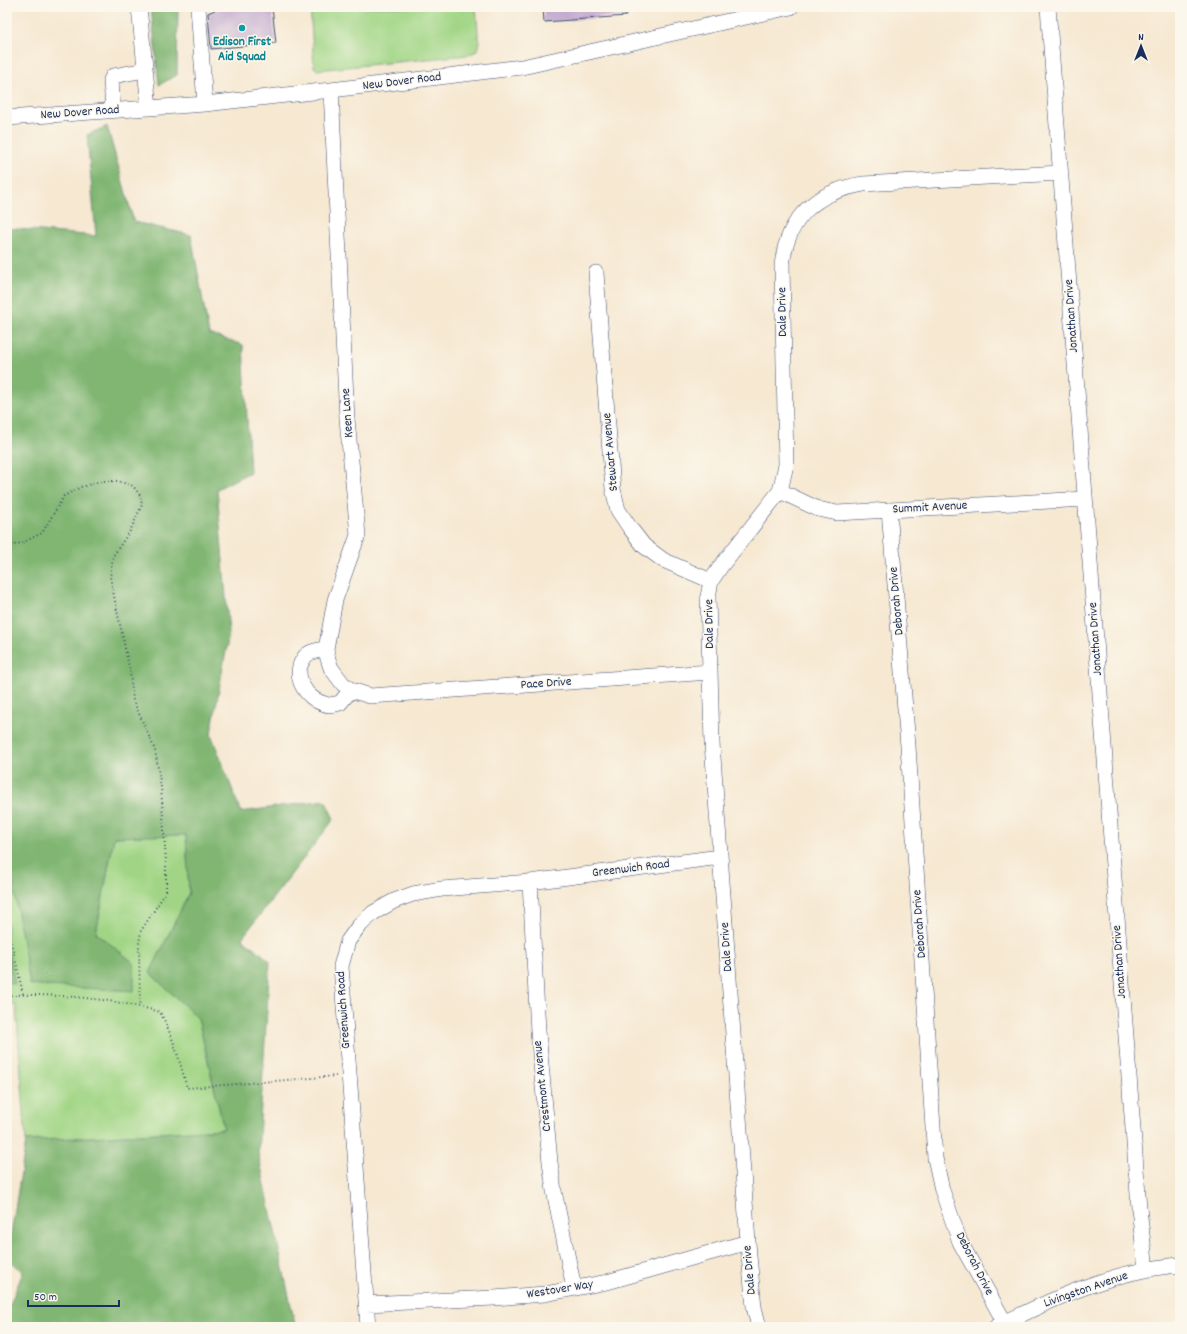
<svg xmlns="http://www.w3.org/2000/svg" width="1187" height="1334" viewBox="0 0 1187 1334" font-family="Dekko,sans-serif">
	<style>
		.green { fill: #a1d585; stroke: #5e8272 }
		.forest { fill: #80b672; stroke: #4e7268 }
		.building { fill: #b99fca }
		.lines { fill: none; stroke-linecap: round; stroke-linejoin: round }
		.minor-casing { stroke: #3c4b6f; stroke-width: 16 }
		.path { stroke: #3c4b6f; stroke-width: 2; stroke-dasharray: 1 3; stroke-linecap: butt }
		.minor { stroke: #fff; stroke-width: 15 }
		.culture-dot { fill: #0f9aa8; stroke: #fbf7ec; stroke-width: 1.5 }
		.labels { text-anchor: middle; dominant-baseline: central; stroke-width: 3; stroke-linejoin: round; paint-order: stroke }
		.culture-label { font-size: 13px; font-weight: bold; fill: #0d838f; stroke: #fbf7ec }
		.street-label { font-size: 13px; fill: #1b2f5e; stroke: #fbf7ec }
	</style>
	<rect width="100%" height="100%" fill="#fbf7ec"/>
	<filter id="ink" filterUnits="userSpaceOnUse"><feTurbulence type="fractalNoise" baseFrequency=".025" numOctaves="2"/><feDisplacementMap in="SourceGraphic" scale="8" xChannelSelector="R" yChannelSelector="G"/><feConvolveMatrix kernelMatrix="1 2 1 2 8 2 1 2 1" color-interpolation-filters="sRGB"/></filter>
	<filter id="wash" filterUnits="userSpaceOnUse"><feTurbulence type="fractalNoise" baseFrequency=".012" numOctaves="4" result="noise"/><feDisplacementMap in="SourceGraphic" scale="16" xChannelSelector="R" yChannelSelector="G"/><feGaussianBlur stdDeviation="0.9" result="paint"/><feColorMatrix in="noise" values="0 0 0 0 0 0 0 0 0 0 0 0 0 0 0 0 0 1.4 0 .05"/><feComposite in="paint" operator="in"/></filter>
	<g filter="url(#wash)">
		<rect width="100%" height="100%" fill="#f6e8d1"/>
		<path class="green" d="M310,7H476L479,45L477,51L468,55L317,70L314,67Z
			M186,834L189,893L150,973L198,1018L224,1129L26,1141L16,1005H7V982L15,984L7,949V866H10L133,991L134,963L96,933L114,837Z"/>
		<path class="forest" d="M151,7H178L177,75L159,85Z
			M107,126L134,222L191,235L209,334L243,345L250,472L217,489L229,634L211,734L241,812L325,800L334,819L242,938L270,961L258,1153L295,1324L294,1327H7V1312L23,1272L7,1259L26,1141L224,1129L198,1018L150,973L189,893L186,835L114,837L96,933L134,963V991L30,985L10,866H7V228L96,236L87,135Z
			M7,949L15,984L7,982Z"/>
		<g id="blocks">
			<path class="building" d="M222,7H272L276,43L211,49L208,13Z
				M543,7H626V16L544,22Z"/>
		</g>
	</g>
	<g filter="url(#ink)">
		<use href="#blocks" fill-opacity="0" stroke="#3c4b6f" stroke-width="1"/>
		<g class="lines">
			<g class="minor-casing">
				<path id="minor" d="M139,7L149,108
					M198,7L205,104
					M1048,7L1139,1208L1146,1270
					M331,90L347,419L358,535L335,600L326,649L328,659L331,668L343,684L351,690L370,696L710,672
					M113,110L111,80L113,76L145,70
					M7,118L205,104L331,90L522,67L791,7
					M596,273L613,489L618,510L630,528L644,546L663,560L711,581
					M780,491L818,509L837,513L1085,499
					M889,510L908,746L935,1158L942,1190L960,1242L1005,1323
					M326,649C319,650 308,651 304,658C291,676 306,699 325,704C329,706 335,704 340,703L351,690
					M530,882L538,1031L550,1162L554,1191L574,1288
					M366,1304L494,1298L545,1294L607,1282L748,1242
					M368,1327L341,966L348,941L358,927L373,913L394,901L413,894L442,889L530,882L720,857
					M759,1327L754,1307L749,1256L712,743L708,597L711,581L721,566L780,491L786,465L782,266C787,217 816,192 863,184L1061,173
					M996,1327C1054,1298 1115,1270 1180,1265"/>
			</g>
			<path class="path" d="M7,547L24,542L42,533L64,496L81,487L101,481H118L133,486L140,495L142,505L130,531L113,556L110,577L130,672L133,700L155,750L161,787L166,862V892L141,931L139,944L140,1006
				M7,935L13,949L23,994
				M7,995C58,994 111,998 160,1012C173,1036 180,1062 187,1088L336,1076"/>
			<use href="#minor" class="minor"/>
		</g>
	</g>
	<circle class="culture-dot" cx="242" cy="28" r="4"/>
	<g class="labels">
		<g class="culture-label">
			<text x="242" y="42">Edison First<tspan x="242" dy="15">Aid Squad</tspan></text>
		</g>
		<g class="street-label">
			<text transform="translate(402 82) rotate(-7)">New Dover Road</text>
			<text transform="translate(80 113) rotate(-4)">New Dover Road</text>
			<text transform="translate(783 312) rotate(-91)">Dale Drive</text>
			<text transform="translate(1072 316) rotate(-94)">Jonathan Drive</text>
			<text transform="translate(348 413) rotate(-94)">Keen Lane</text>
			<text transform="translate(611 452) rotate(-95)">Stewart Avenue</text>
			<text transform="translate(930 508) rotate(-3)">Summit Avenue</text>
			<text transform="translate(897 601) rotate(-95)">Deborah Drive</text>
			<text transform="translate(710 624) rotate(-91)">Dale Drive</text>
			<text transform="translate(1096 639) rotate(-94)">Jonathan Drive</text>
			<text transform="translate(546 684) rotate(-4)">Pace Drive</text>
			<text transform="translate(631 869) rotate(-7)">Greenwich Road</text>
			<text transform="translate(920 924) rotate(-94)">Deborah Drive</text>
			<text transform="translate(727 947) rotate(-94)">Dale Drive</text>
			<text transform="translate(1120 962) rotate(-94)">Jonathan Drive</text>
			<text transform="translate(344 1010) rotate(-94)">Greenwich Road</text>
			<text transform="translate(543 1086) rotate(-96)">Crestmont Avenue</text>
			<text transform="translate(974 1264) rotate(63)">Deborah Drive</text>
			<text transform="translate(750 1270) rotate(-95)">Dale Drive</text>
			<text transform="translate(560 1290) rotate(-9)">Westover Way</text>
			<text transform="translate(1086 1290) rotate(-19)">Livingston Avenue</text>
		</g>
	</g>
	<rect width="1187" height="1334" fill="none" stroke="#fbf7ec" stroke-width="24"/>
	<g transform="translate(1141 46)" stroke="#fbf7ec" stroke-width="3" paint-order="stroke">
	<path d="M0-3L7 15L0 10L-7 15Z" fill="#1b2f5e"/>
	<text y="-6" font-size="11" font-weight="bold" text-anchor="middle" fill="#1b2f5e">N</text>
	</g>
	<path d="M28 1300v6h91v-6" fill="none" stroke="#1b2f5e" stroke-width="2"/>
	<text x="34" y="1300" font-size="12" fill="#1b2f5e" stroke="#fbf7ec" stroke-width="3" paint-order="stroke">50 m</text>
</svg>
